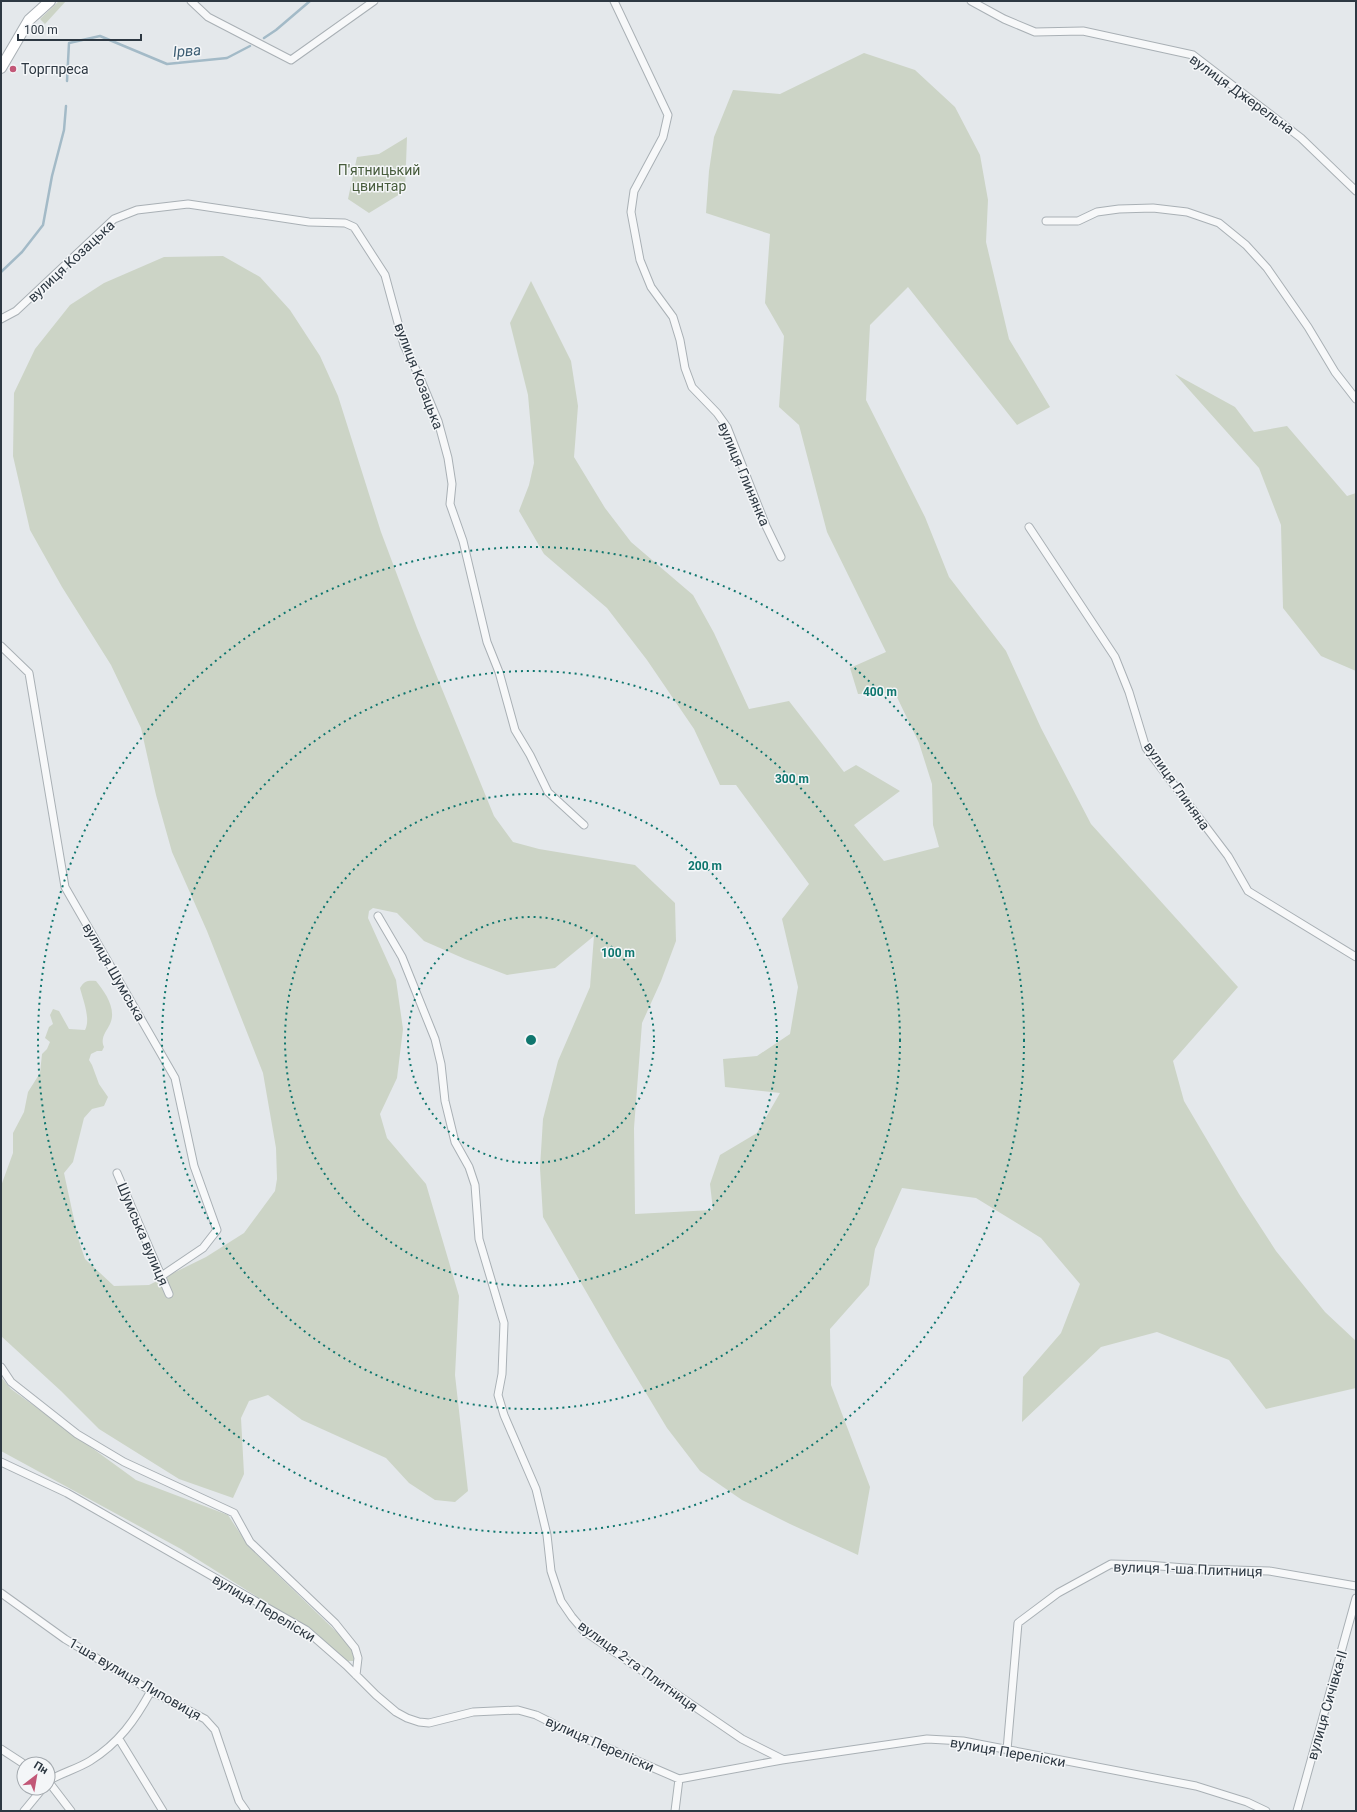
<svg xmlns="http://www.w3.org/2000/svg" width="1357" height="1812" viewBox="0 0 1357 1812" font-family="Roboto,sans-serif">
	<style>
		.green { fill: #ccd4c6 }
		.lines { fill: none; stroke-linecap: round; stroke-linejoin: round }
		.stream { stroke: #a3bac7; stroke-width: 2.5 }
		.minor-casing { stroke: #a9b0b5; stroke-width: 9 }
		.secondary-casing { stroke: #a9b0b5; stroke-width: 12 }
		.minor { stroke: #f7f8f9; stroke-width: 7 }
		.secondary { stroke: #fff; stroke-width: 10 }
		.ring { fill: none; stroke: #0f766e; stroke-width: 2; stroke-dasharray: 2 4 }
		.poi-dot { fill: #c25777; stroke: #f4f6f8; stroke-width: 1.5 }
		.labels { text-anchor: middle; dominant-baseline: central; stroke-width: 3; stroke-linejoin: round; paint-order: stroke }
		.poi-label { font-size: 14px; fill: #2d3842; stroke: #f4f6f8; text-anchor: start }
		.street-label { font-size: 14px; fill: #2d3842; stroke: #f4f6f8 }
		.park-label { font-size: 14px; fill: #475c3c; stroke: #f4f6f8 }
		.water-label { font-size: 15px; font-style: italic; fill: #3b5c72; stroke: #f4f6f8 }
		.centre { fill: #0f766e; stroke: #f4f6f8; stroke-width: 2 }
		.ring-label { font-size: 12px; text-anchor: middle; font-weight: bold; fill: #0f766e; stroke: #f4f6f8; stroke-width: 3; stroke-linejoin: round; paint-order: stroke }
	</style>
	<rect width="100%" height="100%" fill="#e4e8eb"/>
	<path class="green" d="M59,1H66L45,24L40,19Z
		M864,53L915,70L955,107L980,155L988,200L986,242L1009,339L1050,407L1017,425L908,287L870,325L866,400L925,517L949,577L1006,651L1041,728L1091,824L1238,987L1173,1061L1184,1101L1239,1194L1276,1251L1325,1312L1356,1341V1388L1266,1409L1229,1360L1157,1332L1101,1347L1022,1422L1023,1377L1061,1333L1080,1284L1041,1238L976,1198L902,1188L875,1249L869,1285L830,1329L831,1385L870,1487L858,1555L790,1524L742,1500L700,1471L667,1428L614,1340L543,1217L540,1168L543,1119L558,1061L590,987L594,936L555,968L507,975L465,959L424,941L397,913L373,908L369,911L368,918L396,980L403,1029L397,1078L380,1114L387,1138L426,1184L459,1296L455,1375L468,1491L455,1502L435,1500L409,1483L386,1458L302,1420L268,1395L249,1401L241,1418L244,1474L233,1498L179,1479L99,1429L61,1391L1,1336V1186L13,1153V1133L24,1112L28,1092L40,1073L42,1054L47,1049L50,1042L45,1038L49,1027L53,1024L50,1015L53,1009L59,1011L69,1029L85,1030C91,1019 83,1000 80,988C84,981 88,980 96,981C105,992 117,1009 110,1024C106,1032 100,1038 104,1047L102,1051H97L91,1054L89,1060L92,1065L99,1084L108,1097L104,1106L92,1109L84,1118L73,1162L64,1173L78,1238L85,1259L114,1286L149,1285L206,1257L244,1233L275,1191L277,1179L276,1148L263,1073L207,931L172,852L156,795L141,728L111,665L62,587L30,530L13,456L14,393L35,349L70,305L104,283L164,257L223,256L260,277L290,310L320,356L338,396L381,532L417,628L494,816L513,842L539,849L635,865L675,903L676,941L661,981L642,1023L634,1128L635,1214L713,1210L710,1184L720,1155L757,1133L780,1093L725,1087L723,1059L757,1056L790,1034L798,987L782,919L809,884L736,785H720L694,729L647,660L607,608L544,554L519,511L529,485L534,463L528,395L510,323L531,281L571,361L578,406L574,457L605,508L631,542L693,595L714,633L749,709L789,701L844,772L856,765L900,791L854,825L884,861L939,847L933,825L932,784L919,743L895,693L858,694L850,668L886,652L827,532L799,425L779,407L784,336L765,303L770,234L706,213L709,171L714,137L733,90L780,94Z
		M407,137L405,191L369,213L348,199L357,157L379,154Z
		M1175,374L1235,407L1254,432L1287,426L1347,496L1356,493V671L1321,656L1283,608L1281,525L1259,468Z
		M1,1377L11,1389L136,1480L228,1515L249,1547L352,1647L356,1661H346L296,1621L181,1549L1,1451Z"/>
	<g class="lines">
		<path class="stream" d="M264,38L276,30L310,1
			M67,81L69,43L100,36L167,64L227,58L250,46
			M1,272L22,252L43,225L52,176L64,130L66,106"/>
		<g class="minor-casing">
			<path id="minor" d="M191,1L208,17L291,60L374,1
				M614,1L668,115L663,137L634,191L631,212L640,260L651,287L673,317L680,340L685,368L692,387L717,413L727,427L766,526L781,557
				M971,1L1004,19L1035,32L1083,31L1193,55L1301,138L1356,191
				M1046,221H1078L1097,212L1119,209L1153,208L1187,212L1219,223L1246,245L1267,268L1308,327L1335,372L1356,399
				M1,319L16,311L114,219L137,210L188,204L309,222L345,223L354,227L385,275L404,345L420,378L438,421L448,458L452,484L450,504L463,541L487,642L499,672L515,730L530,755L548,792L584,825
				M1029,527L1115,657L1129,692L1146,748L1228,856L1248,891L1356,957
				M1,646L29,673L65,887L175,1078L194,1166L217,1230L203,1248L160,1277
				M378,916L402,957L435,1039L441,1064L445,1101L455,1142L469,1167L475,1185L479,1239L504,1323L502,1374L498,1395L504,1415L536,1489L547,1535L551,1571L561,1601L572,1617L584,1631L742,1739L782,1759
				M117,1173L169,1294
				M1,1367L11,1382L77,1434L124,1462L234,1513L250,1542L335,1623L355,1648L358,1658L356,1675
				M1,1462L67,1493L306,1630L346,1665L376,1695L396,1712L407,1718L419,1722L429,1723L473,1712L518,1710L536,1715L568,1731L679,1779L782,1760L927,1739L963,1741L1196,1786L1247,1802L1266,1811
				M1,1593L65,1639L151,1691L205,1719L215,1730L239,1801L246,1811
				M119,1739L163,1811
				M1,1749L24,1764
				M1007,1750L1018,1623L1058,1593L1111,1564L1147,1565L1198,1569L1269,1571L1356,1586
				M48,1781C61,1773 77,1769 90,1761C119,1743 135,1720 151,1691
				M48,1781L71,1811
				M24,1811L43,1788
				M675,1811L679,1779
				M1297,1811L1356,1598"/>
		</g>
		<g class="secondary-casing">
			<path id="secondary" d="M1,68L29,20L50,1"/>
		</g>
		<use href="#minor" class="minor"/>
		<use href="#secondary" class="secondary"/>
	</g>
	<g class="ring">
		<circle cx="531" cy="1040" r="123"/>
		<circle cx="531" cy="1040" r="246"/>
		<circle cx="531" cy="1040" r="369"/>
		<circle cx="531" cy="1040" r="493"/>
	</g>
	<circle class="poi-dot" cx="13" cy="69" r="4"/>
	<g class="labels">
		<g class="poi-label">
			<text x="21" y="69">Торгпреса</text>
		</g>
		<g class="street-label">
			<text transform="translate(1242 94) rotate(36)">вулиця Джерельна</text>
			<text transform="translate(71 261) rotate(-43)">вулиця Козацька</text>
			<text transform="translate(419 376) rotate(69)">вулиця Козацька</text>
			<text transform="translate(744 474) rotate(67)">вулиця Глинянка</text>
			<text transform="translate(1177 786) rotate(55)">вулиця Глиняна</text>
			<text transform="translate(114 972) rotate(60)">вулиця Шумська</text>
			<text transform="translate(143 1234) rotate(67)">Шумська вулиця</text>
			<text transform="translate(1188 1569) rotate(2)">вулиця 1-ша Плитниця</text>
			<text transform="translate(264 1608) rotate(31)">вулиця Переліски</text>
			<text transform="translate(638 1666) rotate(36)">вулиця 2-га Плитниця</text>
			<text transform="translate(135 1679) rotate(30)">1-ша вулиця Липовиця</text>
			<text transform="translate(1327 1705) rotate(-74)">вулиця Сичівка-II</text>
			<text transform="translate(600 1744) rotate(24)">вулиця Переліски</text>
			<text transform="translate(1008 1752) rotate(10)">вулиця Переліски</text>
		</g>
		<g class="park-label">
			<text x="379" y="170">П'ятницький<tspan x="379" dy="16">цвинтар</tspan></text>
		</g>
		<g class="water-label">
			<text transform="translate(187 51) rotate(-4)">Ірва</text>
		</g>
	</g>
	<circle cx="531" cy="1040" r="6" class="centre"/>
	<g class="ring-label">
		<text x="880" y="696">400 m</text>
		<text x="792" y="783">300 m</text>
		<text x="705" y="870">200 m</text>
		<text x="618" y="957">100 m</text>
	</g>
	<rect width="1357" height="1812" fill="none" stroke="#2d3842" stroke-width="4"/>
	<g transform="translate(36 1776) rotate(31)"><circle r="19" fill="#f4f6f8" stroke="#a4aaaf"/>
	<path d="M0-3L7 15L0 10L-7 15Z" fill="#c25777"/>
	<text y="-6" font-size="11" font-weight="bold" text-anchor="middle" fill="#2d3842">Пн</text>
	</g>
	<path d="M18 34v6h123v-6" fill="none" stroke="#2d3842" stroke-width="2"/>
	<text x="24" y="34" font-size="12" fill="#2d3842" stroke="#f4f6f8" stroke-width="3" paint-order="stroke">100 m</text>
</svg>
